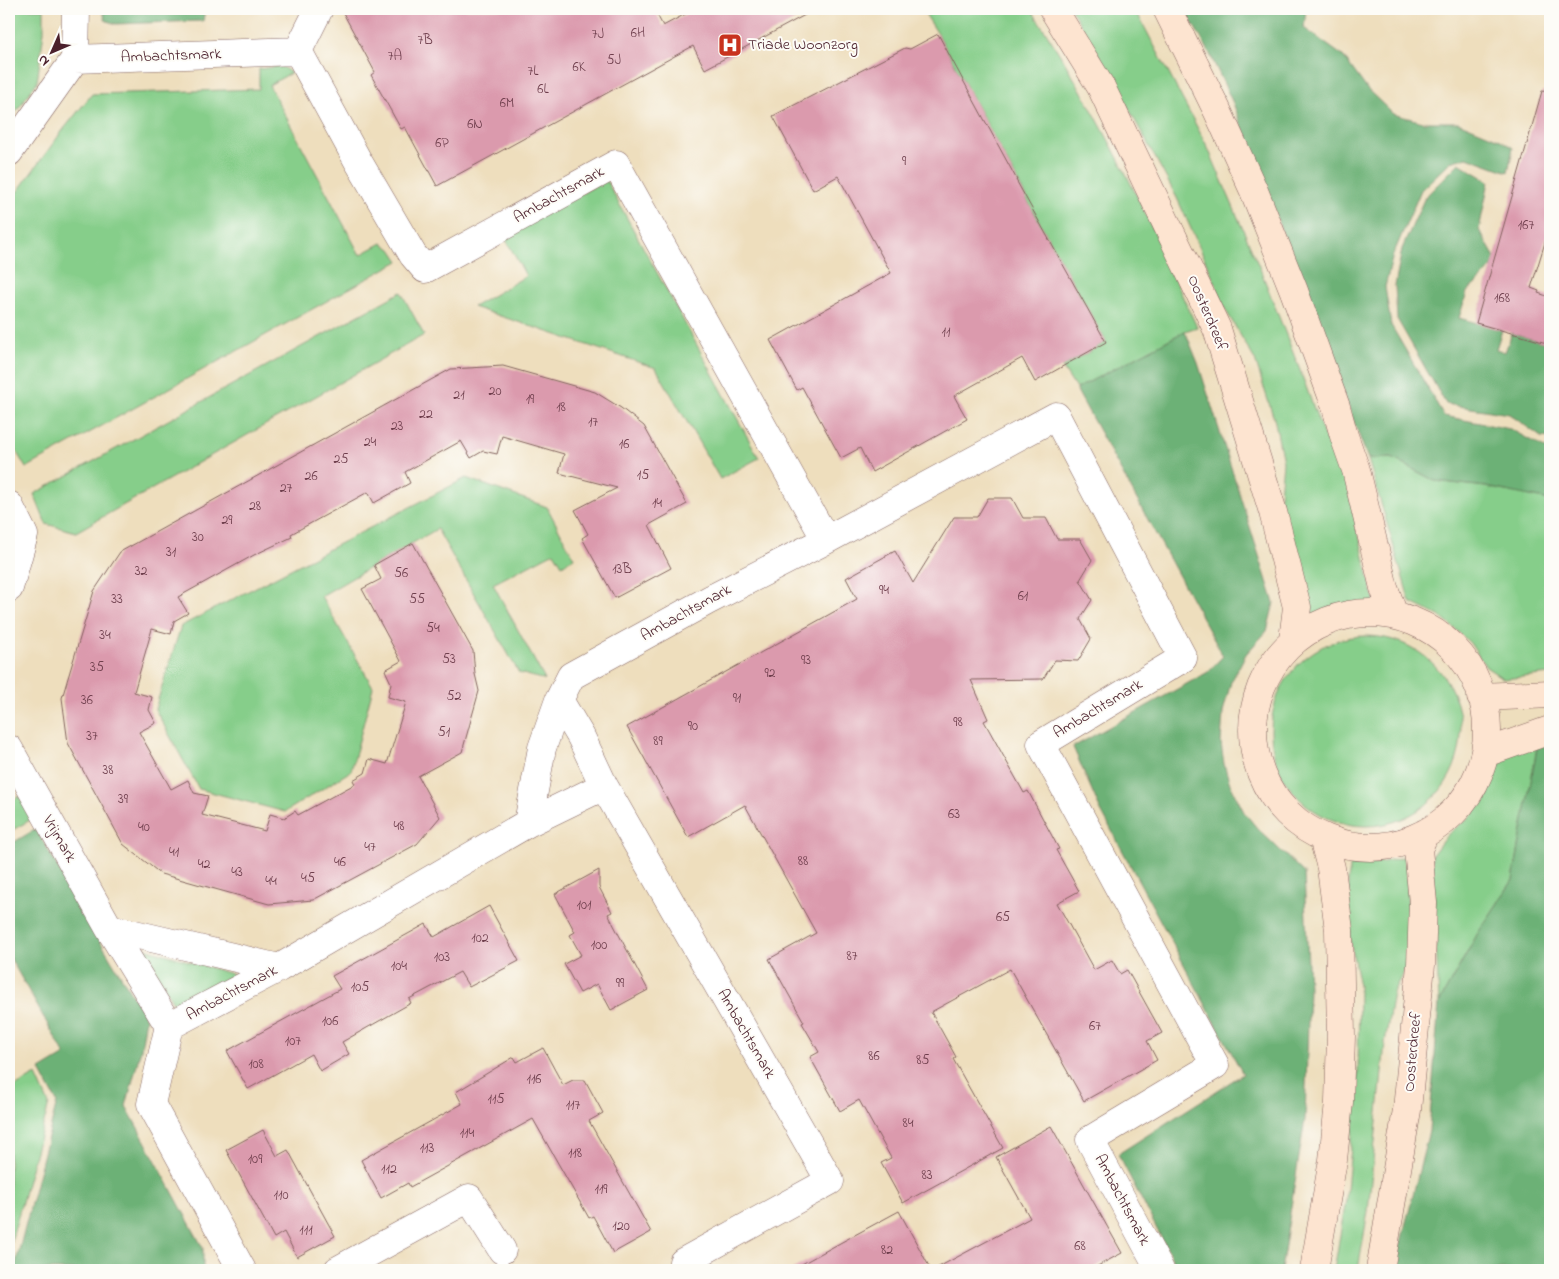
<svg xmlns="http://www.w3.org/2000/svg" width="1559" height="1279" viewBox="0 0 1559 1279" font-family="'Indie Flower',sans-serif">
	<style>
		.green { fill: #86ce8a; stroke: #68765a }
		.forest { fill: #6cb176; stroke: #5b6850 }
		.building { fill: #db9aad }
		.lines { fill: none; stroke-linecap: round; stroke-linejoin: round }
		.street-casing { stroke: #83625e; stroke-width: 29 }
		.secondary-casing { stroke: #83625e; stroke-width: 29 }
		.street { stroke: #fff; stroke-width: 28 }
		.secondary { stroke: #fde4d0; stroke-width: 28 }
		.labels { text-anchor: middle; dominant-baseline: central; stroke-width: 4; stroke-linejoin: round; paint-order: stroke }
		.number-label { font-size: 14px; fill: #6e3e4c }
		.poi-label { font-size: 16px; fill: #4a1f2b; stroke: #fdfcf7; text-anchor: start }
		.street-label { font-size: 16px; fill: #4a1f2b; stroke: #fdfcf7 }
	</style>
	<rect width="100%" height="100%" fill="#fdfcf7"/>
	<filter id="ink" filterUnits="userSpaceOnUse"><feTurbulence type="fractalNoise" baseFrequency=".02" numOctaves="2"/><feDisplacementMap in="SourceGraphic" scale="10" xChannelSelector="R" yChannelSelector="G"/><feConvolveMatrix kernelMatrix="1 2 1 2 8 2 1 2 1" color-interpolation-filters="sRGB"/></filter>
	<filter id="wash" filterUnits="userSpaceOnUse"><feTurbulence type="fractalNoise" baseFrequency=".0096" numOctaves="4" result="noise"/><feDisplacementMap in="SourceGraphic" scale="20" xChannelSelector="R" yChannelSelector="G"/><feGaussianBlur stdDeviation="1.12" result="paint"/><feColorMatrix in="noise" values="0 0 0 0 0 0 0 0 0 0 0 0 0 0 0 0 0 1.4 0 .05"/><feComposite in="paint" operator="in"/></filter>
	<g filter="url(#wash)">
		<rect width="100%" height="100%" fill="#eedebd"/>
		<path class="green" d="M9,9H44V31L37,82L9,122Z
			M922,9H1031C1076,77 1115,149 1150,223C1166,257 1180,293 1197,327L1185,331L1076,389L1062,367L1106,342L1026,198L1017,180L938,34Z
			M1071,9H1135L1207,146L1261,271L1301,373L1323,433L1347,484L1376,608C1351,606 1333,609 1310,619L1279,506L1283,462L1275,422L1255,360L1225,309L1212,275L1177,198L1110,74Z
			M281,66L291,73L269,85L360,255L382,243L391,249L399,261L26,468L9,439V203L63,130L92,94L259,89V69Z
			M606,180L759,458L720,479L656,368L473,307L526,276L504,236Z
			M401,292L424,335L76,532L46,524L34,494Z
			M1392,458L1435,481L1486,487L1550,500V674L1504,679L1486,667L1470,643L1455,629L1439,616L1410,602L1368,459Z
			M466,478L547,507L574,558L562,565L554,552L493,584L545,680L519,673L437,529L321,596L373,687L351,771L285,812L199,789L155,709L181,626Z
			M1271 731a95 95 0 1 1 190 0a95 95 0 1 1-190 0Z
			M1538,742L1513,880L1478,933L1439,1003L1432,855L1447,835L1473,814L1496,769L1510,749Z
			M20,796L32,819L9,832V802Z
			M1407,856L1408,964L1393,992L1385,1043L1368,1211L1358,1270H1334L1346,1200L1358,1074L1359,986L1350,939L1348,880L1351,863L1383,862Z
			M138,946L235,975L176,1007Z
			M36,1075L49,1104L9,1249V1090Z"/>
		<path class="forest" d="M103,9H205L203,21L115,24L105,20Z
			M1184,9H1306L1304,28L1343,56L1367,89L1393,114L1423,122H1458L1499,139L1513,148L1508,172L1467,157L1450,162L1421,190L1393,255L1385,287L1391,325L1444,416L1510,429L1550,451V500L1486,487L1435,481L1392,458L1368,459L1233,103L1207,48Z
			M1459,163L1489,181L1479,230L1497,261L1482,278L1467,292L1459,318L1502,330L1496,349L1505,352L1512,333L1550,344V438L1541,437L1509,414L1446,404L1397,319L1395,286L1402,249L1425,197Z
			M1185,331L1198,363L1274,603L1267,631L1246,654L1231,682L1223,712L1221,743L1224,764L1230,784L1244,812L1257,828L1304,873L1309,988L1305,1119L1281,1270H1178L1118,1154L1243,1074L1100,809L1073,747L1208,672L1223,656L1076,389Z
			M1550,739V927L1546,929L1550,940V1270H1394L1429,1131L1439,1003L1478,933L1513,880L1538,742Z
			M36,829L97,936L146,1018L141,1049L126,1106L203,1248V1270H14L57,1102L40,1070L65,1055L9,956V845Z"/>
		<g id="blocks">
			<path class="building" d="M341,9H654L663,26L695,9H816L705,69L693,46L437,186L405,127L401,129L371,75L375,72Z
				M938,34L1017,180H1016L1106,342L1035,382L1022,358L954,396L967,419L872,472L860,448L841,458L802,387L797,390L770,340L891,273L838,176L813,190L773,116L905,48L910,49Z
				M1542,91L1550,92V226L1531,288L1539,291L1538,293L1550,297V344L1476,323Z
				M503,366L595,392L621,408L644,426L687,504L649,525L671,568L615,598L582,538L588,534L575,510L617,488L559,473L564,454L502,436L497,454L483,451L471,458L461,441L405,472L410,483L374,503L368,492L291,534L292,537L254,555L178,597L188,613L174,621L171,634L152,629L134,692L152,697L149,710L156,723L139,732L171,789L188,780L194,793L208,796L202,815L265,831L270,814L284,818L295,811L298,815L355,784L353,780L365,773L369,759L387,764L406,702L388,697L391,683L385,670L401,661L362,589L381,579L374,565L413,543L473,651L475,674L479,691L462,752L418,776L440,817L417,844L313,900L269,904L161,874L123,844L68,743L62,698L94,591L120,552L429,381L451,369Z
				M988,498H1012L1023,518H1046L1057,539H1080L1092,560L1080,580L1092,600L1080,619L1091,639L1078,661L1055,660L1043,679L971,680L988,719L984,721L1024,793L1028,791L1059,849L1056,850L1079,891L1057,903L1094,970L1112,960L1120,974L1127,970L1162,1033L1147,1041L1157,1060L1084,1101L1010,969L931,1012L956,1057L953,1059L1003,1148L903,1203L881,1163L891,1158L859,1100L840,1111L810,1057L819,1052L802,1023L804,1022L769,959L816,933L745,805L688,837L627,727L857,599L846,578L895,551L913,583L954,517H977Z
				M599,870V887L612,912L608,914L648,990L611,1010L597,984L580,993L564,964L581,955L570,935L575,932L555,894Z
				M489,906L519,961L469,987L460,972L409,999L411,1003L342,1042L349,1054L320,1071L311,1054L248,1089L227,1051L340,989L332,976L370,955L426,924L434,937Z
				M543,1048L563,1085L573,1080H585L603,1113L589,1121L651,1232L613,1253L593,1216L589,1218L533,1119L410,1187L408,1183L381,1198L361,1160L462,1104L456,1092L514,1057L517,1062Z
				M1051,1126L1122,1253L1090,1270H933L1030,1218L996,1157Z
				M263,1130L277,1156L288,1150L335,1236L297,1257L284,1232L274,1238L226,1150Z
				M899,1211L931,1270H791L840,1243Z"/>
		</g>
	</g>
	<g filter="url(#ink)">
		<use href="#blocks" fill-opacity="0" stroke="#83625e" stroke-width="1"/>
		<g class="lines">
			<g class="street-casing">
				<path id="street" d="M298,51L319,9
					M75,59L298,51L358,161L413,255L425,269L616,164L826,540
					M9,152L75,59L76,9
					M9,505L24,535L9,588
					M9,749L109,928L279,968
					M528,823L542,748L559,700
					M109,928L169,1026
					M242,1270L151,1104L169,1026L279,968L528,823L604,786
					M338,1270L469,1198L502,1250
					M688,1270L683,1262L830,1181L604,786L581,737L559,700L571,676L709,600L826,540L1056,416L1183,658L1041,744L1215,1065L1090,1140L1160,1270"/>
			</g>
			<g class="secondary-casing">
				<path id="secondary" d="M1053,9L1101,87L1217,329L1273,512L1297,607L1293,640
					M1167,9L1217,110L1254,191L1294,291L1336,407L1344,436L1356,470L1384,588L1394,615
					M1253 730a117 117 0 1 1 234 0a117 117 0 1 1-234 0Z
					M1481,697L1550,694
					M1485,753L1550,730
					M1314,1270L1333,1160L1339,1102L1341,1036L1339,930L1331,868L1323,837
					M1380,1270L1407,1110L1421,965L1423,903L1418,849L1425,833"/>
			</g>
			<use href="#street" class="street"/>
			<use href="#secondary" class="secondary"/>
		</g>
	</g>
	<defs>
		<g id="hospital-square" transform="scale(1.25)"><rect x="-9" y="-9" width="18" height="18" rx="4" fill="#c8321e" stroke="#fdfcf7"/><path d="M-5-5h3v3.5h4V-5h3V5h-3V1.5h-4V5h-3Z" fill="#fff"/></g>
	</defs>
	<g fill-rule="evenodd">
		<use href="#hospital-square" x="730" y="45"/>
	</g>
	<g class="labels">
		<g class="number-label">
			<text x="638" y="33">6H</text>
			<text x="598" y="34">7J</text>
			<text x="425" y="40">7B</text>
			<text x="395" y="56">7A</text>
			<text x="614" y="60">5J</text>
			<text x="579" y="67">6K</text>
			<text x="533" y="71">7L</text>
			<text x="543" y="89">6L</text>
			<text x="507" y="103">6M</text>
			<text x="475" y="124">6N</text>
			<text x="442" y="143">6P</text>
			<text x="904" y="161">9</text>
			<text x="1526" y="225">167</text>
			<text x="1502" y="298">168</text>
			<text x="946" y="332">11</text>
			<text x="495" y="391">20</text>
			<text x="459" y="395">21</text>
			<text x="530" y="399">19</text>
			<text x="561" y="407">18</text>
			<text x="426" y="414">22</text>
			<text x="593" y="422">17</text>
			<text x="397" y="426">23</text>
			<text x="370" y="442">24</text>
			<text x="624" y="444">16</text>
			<text x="341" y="459">25</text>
			<text x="643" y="475">15</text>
			<text x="311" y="476">26</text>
			<text x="286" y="488">27</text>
			<text x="657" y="503">14</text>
			<text x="255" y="506">28</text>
			<text x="227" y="520">29</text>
			<text x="198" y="537">30</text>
			<text x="171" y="552">31</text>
			<text x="622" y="569">13B</text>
			<text x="141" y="571">32</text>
			<text x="401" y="573">56</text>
			<text x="884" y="590">94</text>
			<text x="1023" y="596">61</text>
			<text x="117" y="599">33</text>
			<text x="417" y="599">55</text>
			<text x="433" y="628">54</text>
			<text x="105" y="635">34</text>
			<text x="449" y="659">53</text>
			<text x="806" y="660">93</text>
			<text x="97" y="667">35</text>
			<text x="770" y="673">92</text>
			<text x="454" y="696">52</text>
			<text x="737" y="698">91</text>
			<text x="87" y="700">36</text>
			<text x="958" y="722">98</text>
			<text x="693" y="726">90</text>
			<text x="444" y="732">51</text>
			<text x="92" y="736">37</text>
			<text x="658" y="741">89</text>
			<text x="108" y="770">38</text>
			<text x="123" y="799">39</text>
			<text x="954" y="814">63</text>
			<text x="399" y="826">48</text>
			<text x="144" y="827">40</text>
			<text x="370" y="847">47</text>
			<text x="174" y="852">41</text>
			<text x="803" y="861">88</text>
			<text x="340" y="862">46</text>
			<text x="204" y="864">42</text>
			<text x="237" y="872">43</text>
			<text x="308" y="878">45</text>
			<text x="271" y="881">44</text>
			<text x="584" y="905">101</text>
			<text x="1003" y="917">65</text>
			<text x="480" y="938">102</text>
			<text x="599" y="945">100</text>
			<text x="852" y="956">87</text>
			<text x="442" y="957">103</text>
			<text x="399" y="966">104</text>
			<text x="620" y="983">99</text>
			<text x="360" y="987">105</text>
			<text x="330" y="1021">106</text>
			<text x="1095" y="1026">67</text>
			<text x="293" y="1041">107</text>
			<text x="874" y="1056">86</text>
			<text x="923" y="1060">85</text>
			<text x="256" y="1064">108</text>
			<text x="534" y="1079">116</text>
			<text x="496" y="1099">115</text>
			<text x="573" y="1105">117</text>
			<text x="908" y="1123">84</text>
			<text x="467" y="1133">114</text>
			<text x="427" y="1148">113</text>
			<text x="575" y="1153">118</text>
			<text x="255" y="1159">109</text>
			<text x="389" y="1169">112</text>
			<text x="927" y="1175">83</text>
			<text x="601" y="1189">119</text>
			<text x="281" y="1195">110</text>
			<text x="621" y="1226">120</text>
			<text x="306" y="1230">111</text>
			<text x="1080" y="1246">68</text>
			<text x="887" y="1250">82</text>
		</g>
		<g class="poi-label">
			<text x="748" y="45">Triade Woonzorg</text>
		</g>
		<g class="street-label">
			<text transform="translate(171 56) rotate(-2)">Ambachtsmark</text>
			<text transform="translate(559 195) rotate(-29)">Ambachtsmark</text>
			<text transform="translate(1207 313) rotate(67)">Oosterdreef</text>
			<text transform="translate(686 613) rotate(-29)">Ambachtsmark</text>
			<text transform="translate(1098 709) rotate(-31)">Ambachtsmark</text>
			<text transform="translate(59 839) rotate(60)">Vrijmark</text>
			<text transform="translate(232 993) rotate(-28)">Ambachtsmark</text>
			<text transform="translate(746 1034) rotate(60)">Ambachtsmark</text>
			<text transform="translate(1413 1052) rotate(-85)">Oosterdreef</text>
			<text transform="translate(1122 1200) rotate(62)">Ambachtsmark</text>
		</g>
	</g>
	<rect width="1559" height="1279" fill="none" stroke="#fdfcf7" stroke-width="30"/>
	<g transform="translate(52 52) rotate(225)" stroke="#fdfcf7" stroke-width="4" paint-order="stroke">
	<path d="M0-4L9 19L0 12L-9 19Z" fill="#4a1f2b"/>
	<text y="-8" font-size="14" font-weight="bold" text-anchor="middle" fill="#4a1f2b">N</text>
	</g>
</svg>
